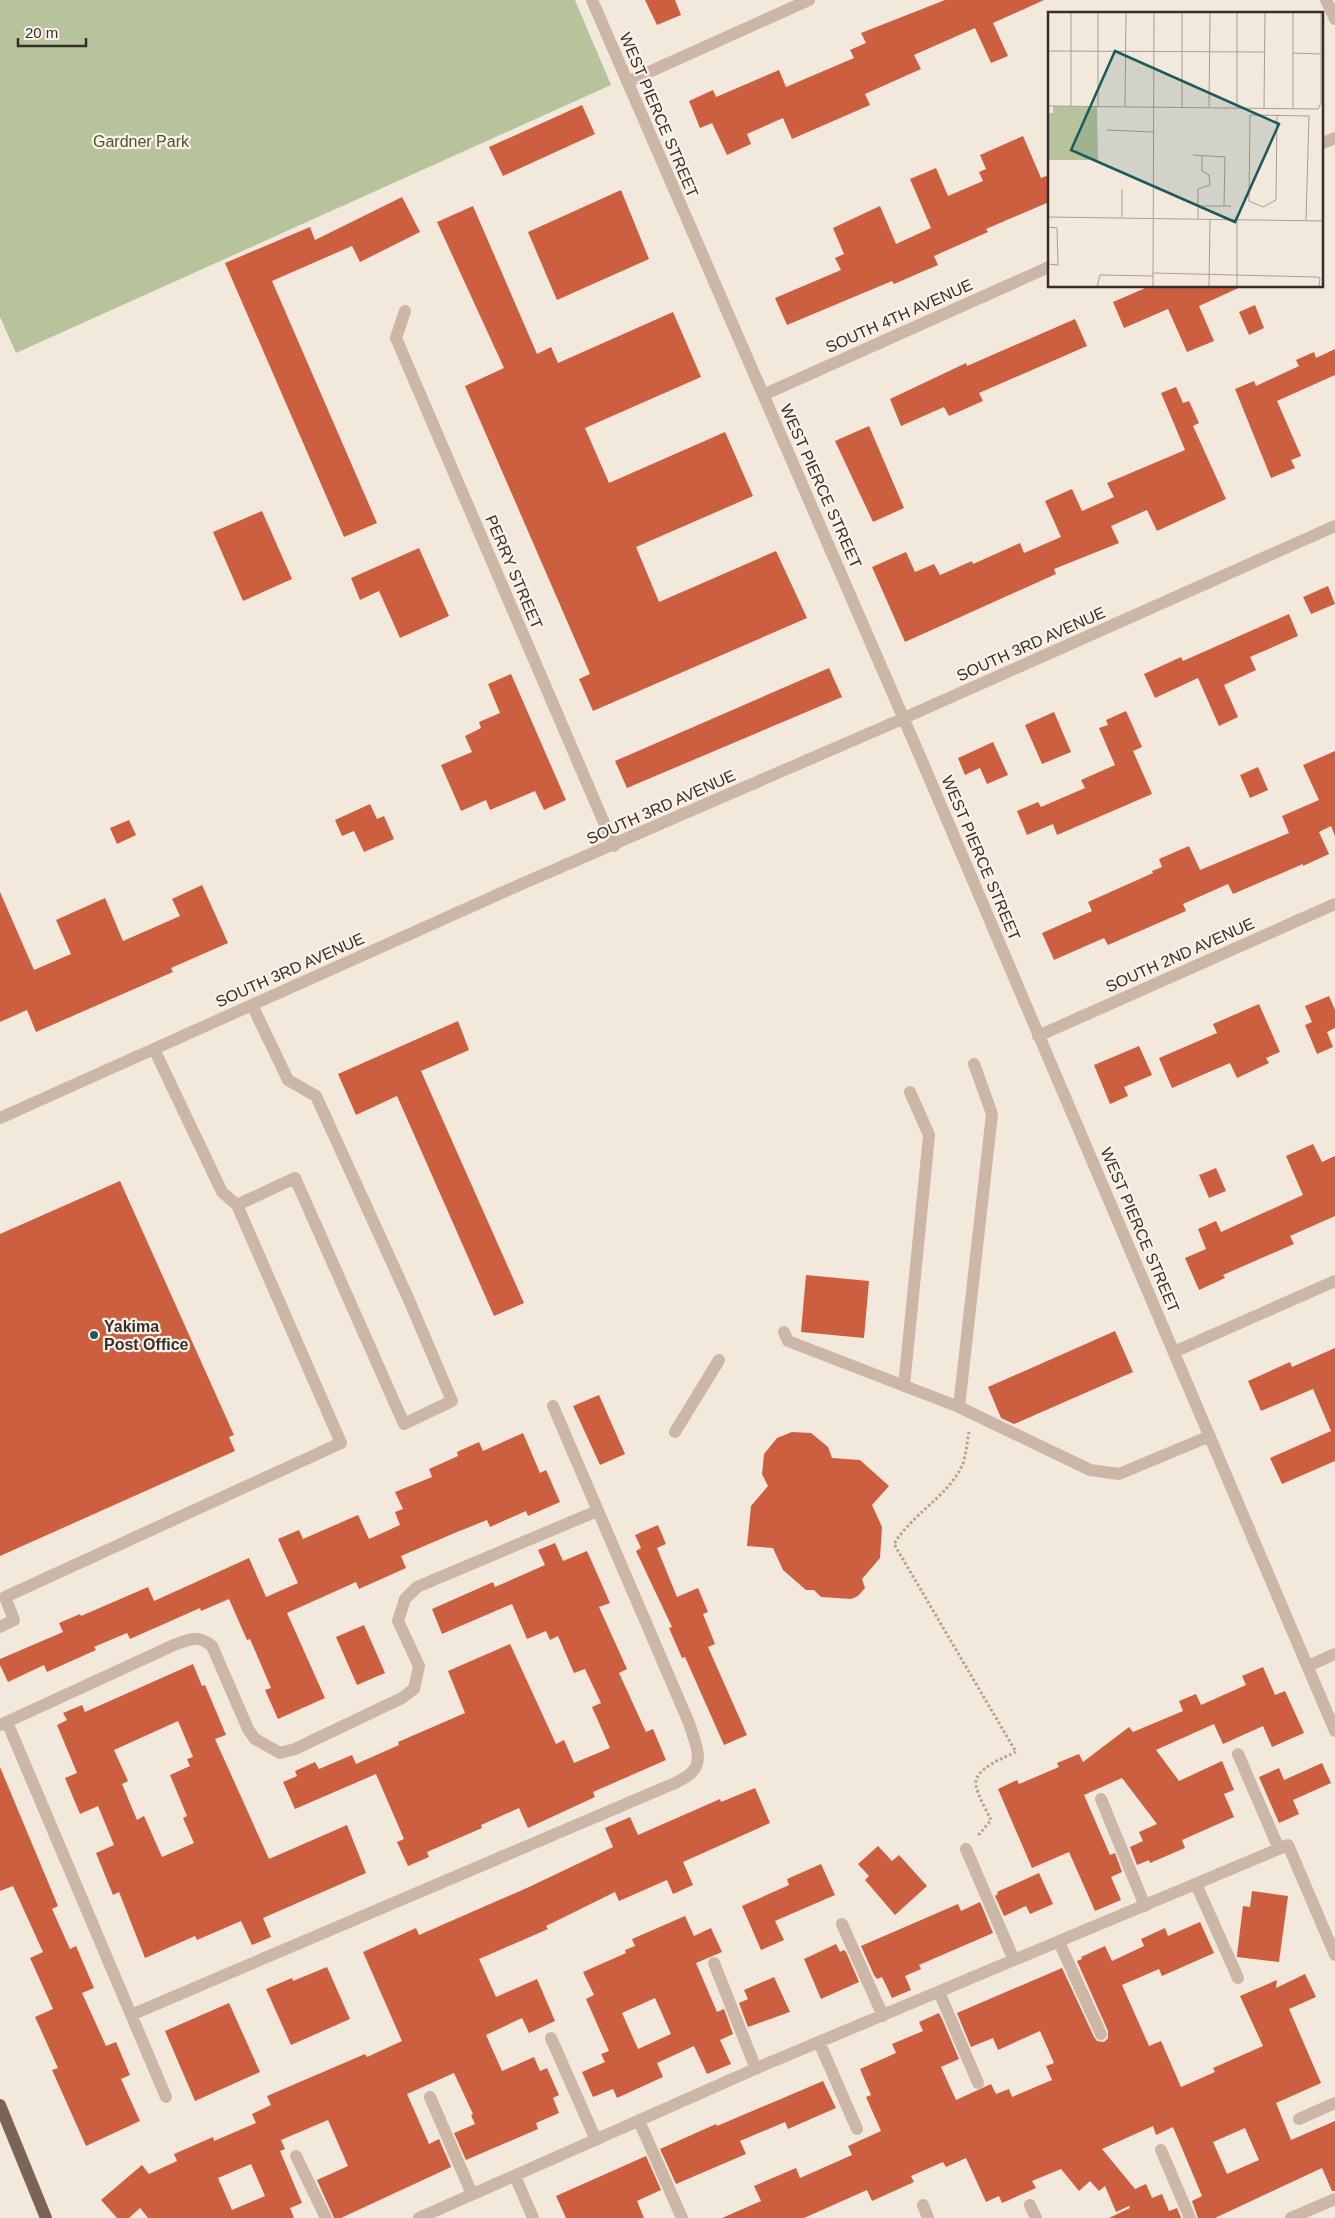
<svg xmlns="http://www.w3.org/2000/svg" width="1335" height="2218" viewBox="0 0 1335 2218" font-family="Arial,sans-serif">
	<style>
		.green { fill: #b7c49b }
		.building { fill: #cd5f41; fill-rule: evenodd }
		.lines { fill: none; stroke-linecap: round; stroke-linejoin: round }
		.path { stroke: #b8a191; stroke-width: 3; stroke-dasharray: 2.5 2.5; stroke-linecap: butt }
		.minor { stroke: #ccb7a7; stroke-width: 12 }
		.major { stroke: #7b6358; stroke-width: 12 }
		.poi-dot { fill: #1b5a5d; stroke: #fbf2e9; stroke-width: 2 }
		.labels { text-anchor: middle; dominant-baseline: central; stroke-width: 4.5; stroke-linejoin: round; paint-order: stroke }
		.street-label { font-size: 16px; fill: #382d28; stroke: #fbf2e9 }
		.park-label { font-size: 16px; fill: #48582a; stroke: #fbf2e9 }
		.poi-label { font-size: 16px; font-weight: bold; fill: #382d28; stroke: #fbf2e9; text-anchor: start }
		.inset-road { fill: none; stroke: #a89d94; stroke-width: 1 }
		.view { fill: #1b5a5d; fill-opacity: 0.15; stroke: #1b5a5d; stroke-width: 2.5 }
		.inset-edge { fill: none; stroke: #382d28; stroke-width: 2.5 }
	</style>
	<rect width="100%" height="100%" fill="#f3e8dc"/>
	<path class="green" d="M0,0H575L611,85L16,353L0,317Z"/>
	<path class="building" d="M645,0H675L681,15L657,25Z
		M945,0H1044L993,23L1008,56L991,63L975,28L914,55L921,69L865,94L870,105L792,139L783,118L747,134L751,144L727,155L712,123L700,128L689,101L713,90L716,97L779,70L786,87L854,58L850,50L866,43L861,33Z
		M582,105L595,134L503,176L489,147Z
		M1023,136L1041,178L1049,175V202L986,229L988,232L934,256L938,265L894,284L892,281L787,325L775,298L841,270L835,258L844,254L833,228L880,206L896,244L931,228L910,179L936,168L948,196L983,181L979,172L986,169L980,155Z
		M621,190L649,259L557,300L528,232Z
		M402,197L420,232L360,262L352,246L272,281L377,523L344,537L225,263L310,227L315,240Z
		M473,206L537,354L551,347L558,363L673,312L701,377L585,428L609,483L725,432L753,496L636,547L659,602L776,551L807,618L593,711L579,679L590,674L465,386L504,368L437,222Z
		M1150,286H1243L1199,306L1214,341L1187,352L1168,309L1124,328L1113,302Z
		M1255,305L1264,328L1249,335L1239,312Z
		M1075,319L1087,346L979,393L983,401L949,416L944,407L901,426L890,399L966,363L967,366Z
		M1335,349V375L1277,401L1301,456L1291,460L1295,468L1271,478L1235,389L1254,381L1256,386L1299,366L1296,360L1314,352L1316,358Z
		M1176,387L1183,403L1189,401L1199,423L1193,426L1226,499L1157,531L1147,510L1111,526L1119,543L1054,569L1056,574L905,642L872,567L906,552L915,572L934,564L940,575L972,561L973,564L1020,543L1024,553L1061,537L1045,501L1072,489L1082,511L1114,497L1107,483L1185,450L1161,393Z
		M869,426L904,508L873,522L835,441Z
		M262,511L292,579L243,601L213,532Z
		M419,548L449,616L400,638L379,591L360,600L351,578Z
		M1328,586L1335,604L1311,614L1303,597Z
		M1289,614L1298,636L1250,657L1256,670L1224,685L1238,717L1219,726L1198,678L1155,698L1144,674L1181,657L1183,661Z
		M829,668L842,697L627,788L615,761Z
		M511,674L566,800L544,810L535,791L490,810L486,800L461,811L441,765L472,752L465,736L481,728L479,722L500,713L488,684Z
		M1126,711L1142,747L1133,751L1152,794L1057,835L1053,824L1027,835L1017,811L1038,802L1041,807L1085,788L1081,780L1115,765L1099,728L1108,725L1106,720Z
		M1054,712L1071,752L1042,764L1025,725Z
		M993,742L1008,775L987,784L980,768L965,775L958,758Z
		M1335,751V836L1331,826L1319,832L1329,854L1303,866V864L1233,894L1228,884L1183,904L1186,911L1108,945L1104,938L1054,960L1042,933L1092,911L1088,902L1153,873L1152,871L1162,867L1159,859L1189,846L1200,870L1289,833L1282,816L1319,800L1303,765Z
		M1258,767L1268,790L1250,798L1240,775Z
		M370,804L377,819L384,816L394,839L364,852L354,831L342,836L335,820Z
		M129,820L136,835L117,844L110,828Z
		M202,885L228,943L171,968L173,972L36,1032L27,1010L0,1022V892L34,970L71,954L56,920L105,898L123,941L180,916L172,899Z
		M1329,996L1335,1010V1028L1327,1032L1333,1047L1317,1054L1305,1025L1312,1022L1305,1006Z
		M1259,1004L1280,1052L1266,1058L1269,1063L1237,1078L1230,1063L1172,1088L1159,1058L1217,1033L1213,1024Z
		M458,1021L469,1050L421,1071L524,1303L494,1316L397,1096L356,1115L338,1074Z
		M1139,1046L1152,1075L1124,1087L1128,1096L1110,1104L1094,1065Z
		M1313,1144L1322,1162L1335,1156V1216L1290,1236L1294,1244L1223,1275L1225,1278L1199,1290L1185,1258L1206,1249L1198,1229L1216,1221L1221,1232L1303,1195L1286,1156Z
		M1216,1168L1226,1191L1209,1198L1199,1175Z
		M120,1181L234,1435L229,1437L235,1451L0,1556V1234Z
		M806,1275L869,1281L864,1338L801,1332Z
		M1115,1331L1133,1372L1014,1424L1001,1418L988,1387Z
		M1335,1348V1461L1282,1484L1270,1458L1331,1431L1313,1389L1261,1411L1248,1381L1290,1362L1292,1367Z
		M599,1395L625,1454L600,1465L573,1406Z
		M792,1432L811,1433L828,1447L832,1458L860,1460L889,1486L872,1505L882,1527L880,1558L862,1579L865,1588L858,1596L851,1599L821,1597L814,1590H806L783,1570L773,1548L747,1546L751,1506L768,1486L762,1474L764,1454L777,1438Z
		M523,1433L540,1473L546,1470L560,1502L528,1516L526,1511L490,1527L487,1520L457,1532L401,1556L406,1568L359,1589L356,1582L287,1613L325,1698L278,1719L265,1690L271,1688L250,1639L247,1640L229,1599L201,1611L200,1608L130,1639L127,1633L94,1647L96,1650L47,1672L44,1665L8,1682L0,1665V1659L63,1632L59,1623L80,1614L81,1616L148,1587L154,1601L249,1558L266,1597L298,1583L278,1539L299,1530L303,1539L358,1515L369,1539L400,1525L395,1512L403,1509L395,1492L432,1477L429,1469L458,1456L457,1452L479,1442L483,1451Z
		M658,1525L666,1544L657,1548L677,1597L698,1588L708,1612L703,1614L715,1644L708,1647L747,1735L724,1745L685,1657L682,1658L669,1628L672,1627L636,1551L641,1548L635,1535Z
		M555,1543L563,1561L587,1551L610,1603L599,1607L627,1669L619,1673L646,1732L653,1729L666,1760L593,1792L595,1797L528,1828L519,1808L481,1825L482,1828L427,1852L429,1857L408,1866L397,1842L404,1839L376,1774L295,1809L283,1782L297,1776L295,1771L315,1762L319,1769L352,1755L356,1764L399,1745L398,1742L465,1713L448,1671L510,1644L556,1744L564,1740L574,1763L610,1748L592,1707L601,1703L585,1669L574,1673L558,1636L550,1640L546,1631L527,1639L512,1604L442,1634L432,1609L493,1582L495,1587L545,1565L538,1550Z
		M364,1625L385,1673L357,1685L336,1637Z
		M193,1664L202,1686L205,1685L226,1735L215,1739L269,1859L347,1825L366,1873L263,1918L271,1937L252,1945L241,1921L197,1940L195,1936L145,1958L119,1892L113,1895L96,1853L114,1845L98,1806L80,1814L65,1778L77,1773L57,1725L67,1720L63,1713L82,1705L85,1712ZM178,1721L193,1757L187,1759L190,1766L170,1775L187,1816L183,1818L194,1843L162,1857L144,1816L137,1820L122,1784L128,1781L114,1750Z
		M1263,1667L1275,1695L1285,1691L1304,1733L1272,1747L1263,1726L1223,1744L1214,1724L1156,1750L1179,1781L1222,1761L1234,1790L1224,1794L1234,1817L1182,1840L1185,1848L1150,1863L1149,1860L1137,1865L1130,1847L1143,1841L1139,1832L1157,1824L1122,1778L1084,1795L1110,1855L1115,1853L1122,1872L1111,1877L1121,1900L1095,1911L1069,1852L1032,1868L998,1789L1017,1780L1019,1784L1059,1767L1057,1763L1079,1754L1083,1762L1129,1727L1133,1732L1183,1711L1179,1701L1196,1694L1201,1705L1246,1685L1242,1676Z
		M1322,1763L1331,1783L1293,1800L1299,1814L1279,1823L1259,1777L1279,1768L1284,1780Z
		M0,1767L58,1906L52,1909L70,1949L76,1946L94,1988L82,1993L106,2046L116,2042L130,2075L121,2079L140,2121L86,2146L52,2070L58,2068L35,2017L53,2009L30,1958L43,1952L13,1886L0,1891Z
		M755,1788L770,1823L683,1862L693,1885L673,1894L667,1880L619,1901L615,1892L546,1926L548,1929L479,1959L496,1997L537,1979L555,2021L529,2033L522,2018L486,2035L502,2071L534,2057L540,2071L547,2068L559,2095L553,2098L559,2113L536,2123L538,2129L466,2160L454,2133L475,2124L471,2115L473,2114L454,2073L407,2094L429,2144L439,2139L451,2167L341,2218H334L317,2180L348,2166L328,2120L281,2140L285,2149L280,2151L302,2203L290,2208L294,2218H148L140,2208L129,2218H117L101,2200L142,2165L149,2174L177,2161L174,2154L213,2137L214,2141L256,2123L252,2114L271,2105L267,2096L365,2054L367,2057L402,2041L363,1952L416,1928L419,1935L529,1887L613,1847L605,1828L630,1817L638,1835L720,1799L721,1802ZM251,2164L265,2196L232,2210L218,2178Z
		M878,1846L892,1861L899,1855L927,1886L895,1915L865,1880L869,1876L858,1864Z
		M821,1864L835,1895L775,1921L784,1940L761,1950L742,1906L789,1885L787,1879Z
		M1039,1873L1053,1904L1030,1914L1026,1906L1004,1916L995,1896L998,1894L997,1892Z
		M1252,1891L1288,1896L1279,1962L1237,1957V1955L1243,1906L1250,1907Z
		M980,1902L993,1933L919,1965L921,1969L905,1976L911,1990L892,1998L882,1977L877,1979L874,1975L861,1946L958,1904L961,1911Z
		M685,1916L694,1936L711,1928L722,1952L696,1963L717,2012L724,2009L733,2034L720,2040L731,2064L707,2074L694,2046L657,2063L663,2077L617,2098L613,2089L593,2097L582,2072L605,2062L601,2054L609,2051L586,1999L594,1995L583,1972L626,1953L625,1950L635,1946L632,1939ZM655,1998L671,2034L638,2049L622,2013Z
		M1200,1922L1214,1953L1162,1976L1159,1969L1122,1985L1149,2046L1161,2041L1181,2087L1215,2072L1213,2068L1263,2046L1240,1996L1277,1980L1276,1988L1305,1974L1316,1997L1289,2009L1321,2083L1276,2103L1291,2140L1335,2121V2191H1332L1322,2168L1215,2218H1198L1192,2201L1202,2196L1173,2127L1156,2135L1153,2126L1102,2149L1135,2189L1146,2184L1152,2198L1162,2194L1169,2211L1177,2208L1181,2218H1109L1130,2208L1129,2206L1116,2212L1105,2186L1099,2191L1090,2181L1079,2191L1061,2169L1032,2181L1036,2188L1002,2203L999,2196L986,2202L966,2158L946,2167L943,2162L911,2176L914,2182L872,2201L867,2190L804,2218H722L761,2201L754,2186L796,2168L800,2178L852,2155L848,2146L881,2131L866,2097L871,2095L860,2069L896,2053L892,2044L923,2031L919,2022L939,2013L942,2019L959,2059L941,2067L956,2100L991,2084L996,2094L1009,2089L1012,2097L1052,2080L1046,2066L1054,2063L1040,2031L998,2050L993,2038L971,2047L957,2013L1062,1968L1094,2037L1097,2041L1104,2042L1108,2038V2031L1077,1961L1082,1959L1081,1957L1105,1946L1112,1961L1144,1946L1141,1939L1165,1928L1168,1936ZM1245,2128L1259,2160L1227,2174L1213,2142Z
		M836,1944L840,1952L844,1950L846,1952L859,1982L821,1999L804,1959Z
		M327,1967L350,2019L291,2045L266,1989L292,1978L293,1981Z
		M774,1977L790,2012L748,2027L739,2003L748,1999L744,1990Z
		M229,2003L260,2072L195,2101L165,2031Z
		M823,2081L836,2108L788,2129L785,2122L740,2141L746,2154L676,2184L660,2149L716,2124L717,2126Z
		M646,2156L661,2190L637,2201L644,2218H566L556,2196Z"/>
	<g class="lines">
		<path class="path" d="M969,1432C967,1442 966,1456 962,1466C946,1498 912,1514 894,1544L1016,1752C1005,1757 974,1769 976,1784C977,1795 986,1809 991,1820L977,1837"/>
		<path class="minor" d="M592,0L916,747L1335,1731
			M1326,0L1335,19
			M627,82L809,0
			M1321,144L1335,138
			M405,311L396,338L614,846
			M763,395L1049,267
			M1038,1036L1335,904
			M154,1049L222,1192L237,1205
			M0,1118L517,886L886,726L1335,526
			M784,1332L788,1341L959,1407L1090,1470L1119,1474L1210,1436
			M1174,1352L1335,1281
			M904,1386L929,1135L910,1092
			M959,1407L992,1114L974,1064
			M675,1432L719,1360
			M0,1627L14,1620L5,1597L341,1443L237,1205L295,1178L404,1424L452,1401L409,1300L316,1096L288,1080L252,1005
			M1308,1666L1335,1654
			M7,1722L166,2097
			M0,1725L174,1645C191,1639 197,1634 212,1646L248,1729L255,1739L280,1753L295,1749L402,1698L414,1689L419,1666L398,1621L405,1599L417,1587L597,1511
			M1238,1754L1279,1849
			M1101,1799L1145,1906
			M966,1849L1014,1960
			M1196,1884L1238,1978
			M842,1924L883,2016
			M1059,1942L1101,2034
			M714,1963L756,2069
			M939,1992L978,2083
			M131,2015L675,1783C680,1780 688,1777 692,1772C705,1760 693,1737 689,1723L553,1406
			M551,2038L596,2140
			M819,2042L857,2129
			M430,2097L472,2194
			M1299,2119L1335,2103
			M639,2121L682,2218
			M1161,2150L1190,2218
			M296,2156L326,2218
			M515,2176L533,2218
			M923,2205L928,2218
			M1030,2205L1036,2218
			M419,2218L764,2065L1288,1845L1335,1955
			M1291,2218L1335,2199"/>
		<path class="major" d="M0,2105L46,2218"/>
	</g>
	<circle class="poi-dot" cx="94" cy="1335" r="5"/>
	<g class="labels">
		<g class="street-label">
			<text transform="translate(659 115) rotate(67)">WEST PIERCE STREET</text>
			<text transform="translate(899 316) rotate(-24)">SOUTH 4TH AVENUE</text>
			<text transform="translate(821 486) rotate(66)">WEST PIERCE STREET</text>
			<text transform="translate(514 572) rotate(67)">PERRY STREET</text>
			<text transform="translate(1031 644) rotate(-24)">SOUTH 3RD AVENUE</text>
			<text transform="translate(661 807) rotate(-24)">SOUTH 3RD AVENUE</text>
			<text transform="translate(981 858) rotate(67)">WEST PIERCE STREET</text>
			<text transform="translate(1180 955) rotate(-24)">SOUTH 2ND AVENUE</text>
			<text transform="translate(290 970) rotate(-24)">SOUTH 3RD AVENUE</text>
			<text transform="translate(1140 1230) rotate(67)">WEST PIERCE STREET</text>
		</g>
		<g class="park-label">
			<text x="141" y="141">Gardner Park</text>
		</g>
		<g class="poi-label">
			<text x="104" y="1326">Yakima<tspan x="104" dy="18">Post Office</tspan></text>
		</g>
	</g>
	<g transform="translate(1048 12)">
		<rect width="275" height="275" fill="#f3e8dc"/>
		<path d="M5,94L49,95L50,148H0V101H5Z" fill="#b7c49b"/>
		<path class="inset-road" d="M23,0V94M134,0V95M0,39L217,40M245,41L273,42M0,94L270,97L273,91V0M50,94V0M77,94L78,0M161,95L162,0M189,96V0M216,96L217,0M245,96V0M229,103L228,188L215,195L201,189L202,103L261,104L258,208M59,118L106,120M145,143L177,145L176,194M150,194H183M0,205L275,209M74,205V177M150,206V177L162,173L161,163L154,159V143M0,215L9,216L10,253L0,252M105,261L268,265L272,266L271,275M49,275L52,263L105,264M105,275L106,0M161,275L162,207M189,275V208"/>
		<path class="view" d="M67,39L231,112L187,210L23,138Z"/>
		<rect width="275" height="275" class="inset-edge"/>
	</g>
	<path d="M18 38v8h68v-8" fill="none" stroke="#382d28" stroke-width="2.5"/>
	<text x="25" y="38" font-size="15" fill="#382d28" stroke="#fbf2e9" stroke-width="4" paint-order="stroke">20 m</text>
</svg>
